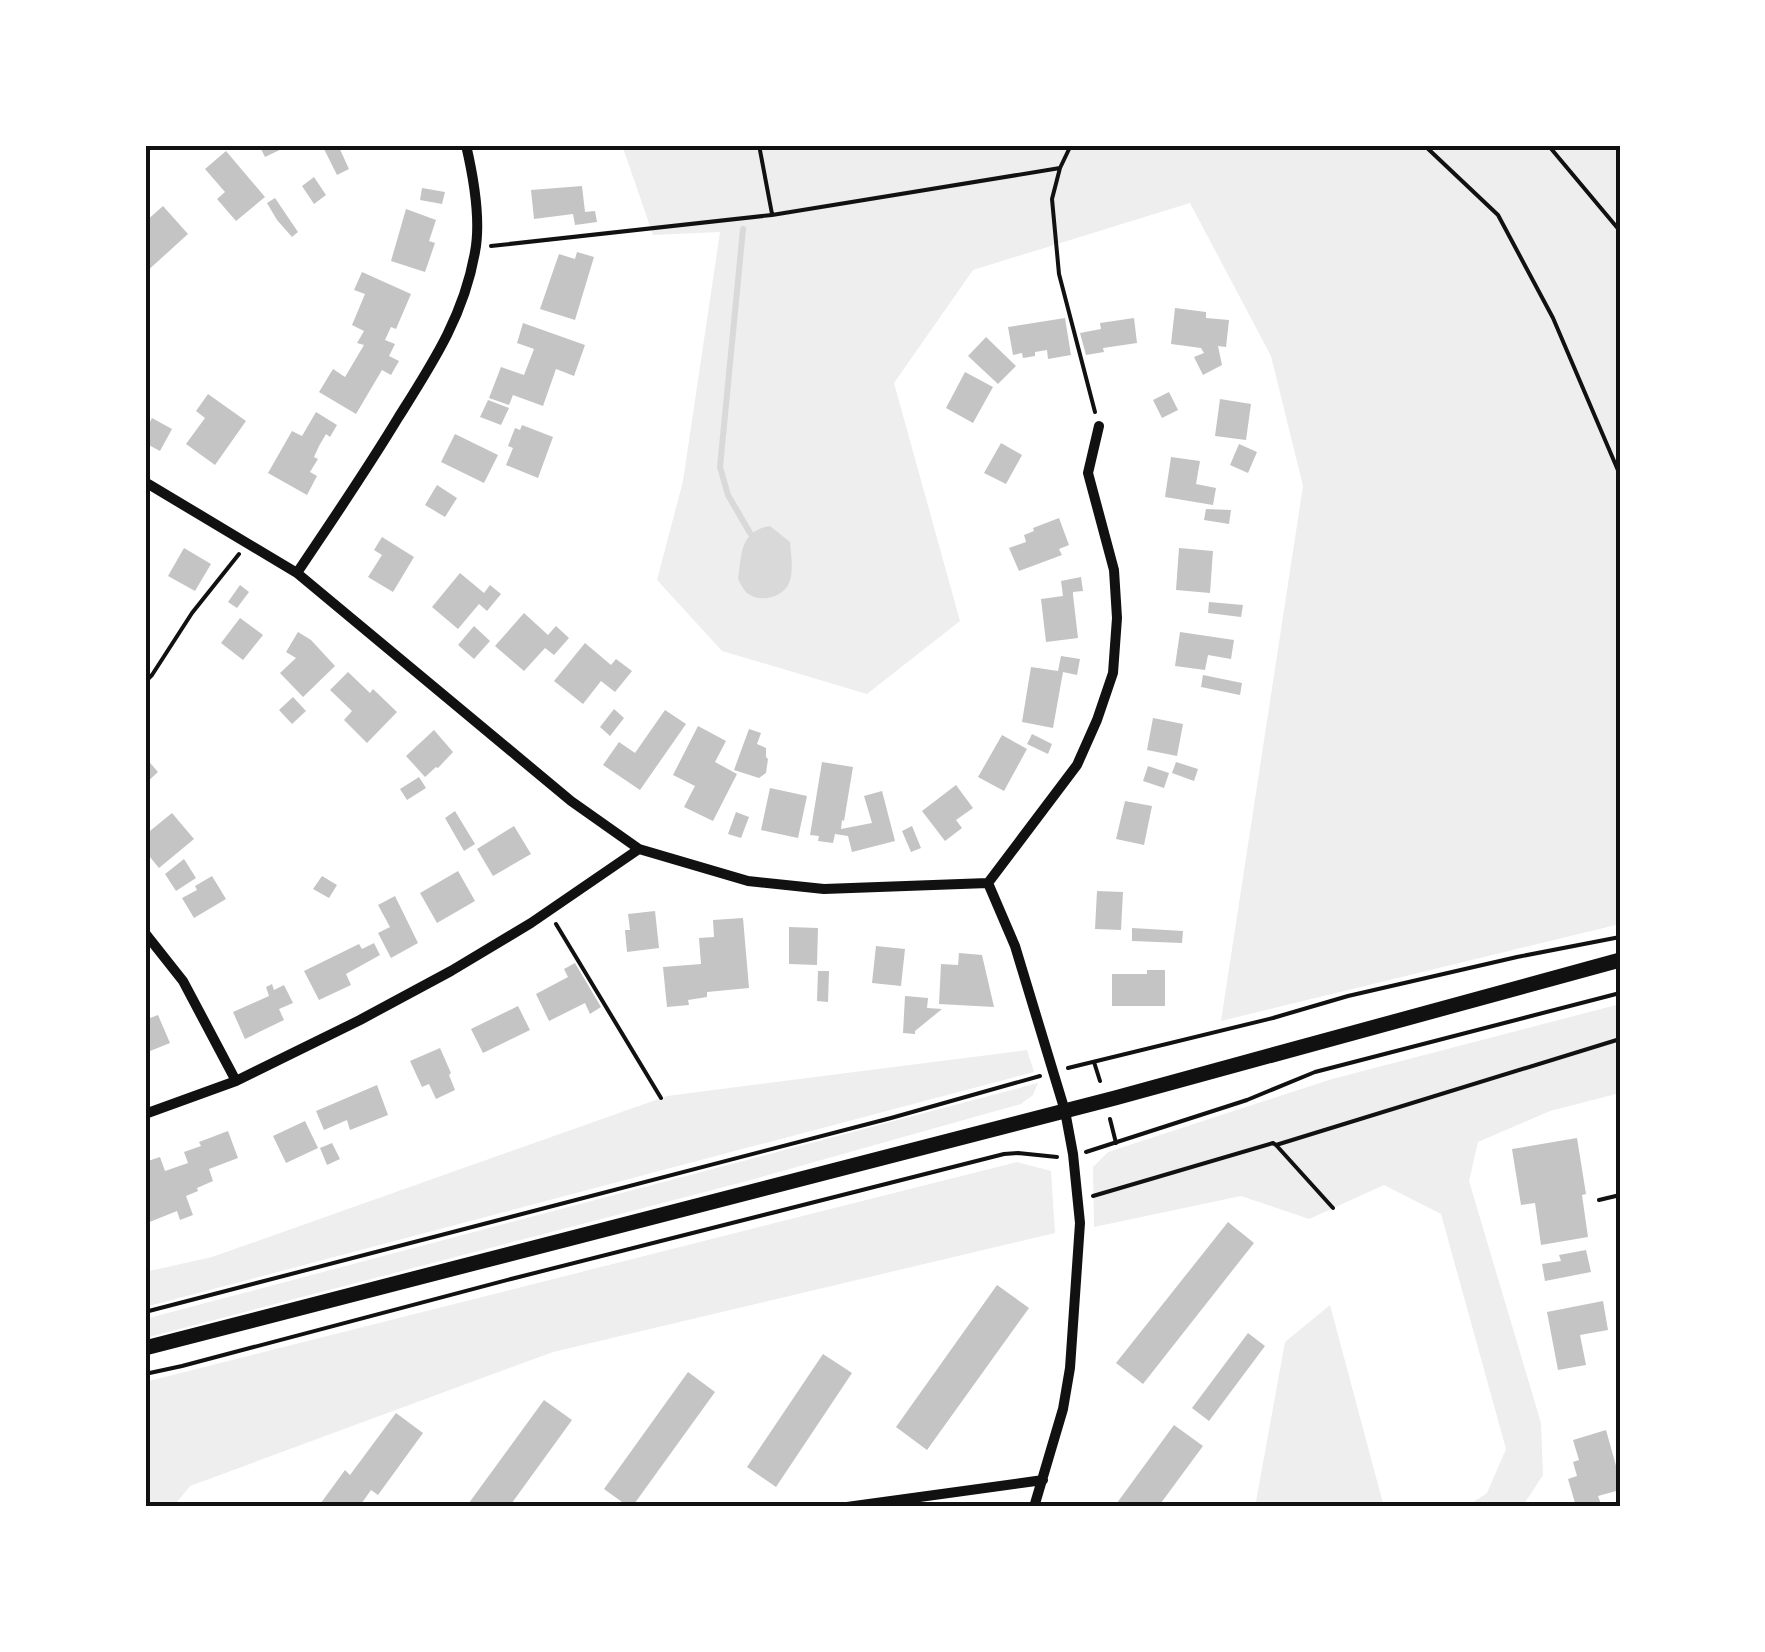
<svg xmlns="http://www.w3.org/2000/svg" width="1765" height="1652" viewBox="0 0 1765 1652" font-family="Inter,sans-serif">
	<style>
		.green { fill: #eee }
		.water { fill: #d9d9d9 }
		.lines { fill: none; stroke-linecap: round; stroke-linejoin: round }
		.stream { stroke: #d9d9d9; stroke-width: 6 }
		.building { fill: #c4c4c4 }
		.path { stroke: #111; stroke-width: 4 }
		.minor { stroke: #111; stroke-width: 10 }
		.secondary { stroke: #111; stroke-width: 15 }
		.neatline { fill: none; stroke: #111; stroke-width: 4 }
	</style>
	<rect width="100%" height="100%" fill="#fff"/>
	<path class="green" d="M622,145H1620V924L1221,1021L1303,486L1271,356L1190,203L973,270L894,383L960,621L867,694L722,651L657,580L683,481L720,232L653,235Z
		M1620,1004V1093L1550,1111L1478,1142L1469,1181L1541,1423L1543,1475L1522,1507H1466L1487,1493L1506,1449L1441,1214L1384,1185L1309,1219L1241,1196L1094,1227L1093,1167L1108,1152L1332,1079Z
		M1027,1050L1034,1072L145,1307V1272L212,1257L667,1096Z
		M1038,1083L1033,1095L1021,1104L747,1181L145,1338V1319Z
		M1017,1162L1051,1171L1055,1233L553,1352L190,1486L173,1507H145V1382Z
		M1330,1305L1384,1507H1255L1285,1342Z"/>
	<path class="water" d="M770,526L790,542C791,555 794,571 789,583C783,598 759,603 747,593C745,592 739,581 738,579C742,553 740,531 770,526Z"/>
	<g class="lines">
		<path class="stream" d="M743,229L720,467L728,495L750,533"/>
	</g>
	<path class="building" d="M259,145H290L265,157Z
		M322,145H338L349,169L337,175Z
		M226,151L265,197L236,221L217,199L225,192L205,169Z
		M314,177L326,195L314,204L302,186Z
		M582,186L585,212L595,211L597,222L575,225L573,214L534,219L531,190Z
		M422,188L445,192L442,204L420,200Z
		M275,198L298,232L292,237L277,220L267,203Z
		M163,206L188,234L145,273V235L148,233L145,230V222Z
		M406,209L436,220L429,241L435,243L425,272L391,261Z
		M577,252L594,257L575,320L540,309L559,254L575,259Z
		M362,272L411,294L396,329L391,327L385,340L395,344L389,356L399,361L391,375L382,370L356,414L319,392L333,369L345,377L364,345L357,343L364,331L352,325L365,294L354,290Z
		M1175,308L1206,312V318L1229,320L1226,347L1218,346L1222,365L1203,375L1194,357L1204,353L1201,348L1171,344Z
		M1065,318L1071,355L1048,359L1047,350L1035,352V356L1023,358L1022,353L1013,355L1008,327Z
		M1134,318L1137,343L1103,348L1104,352L1086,355L1080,333L1101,329L1100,323Z
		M523,323L585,345L574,376L556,369L543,406L513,395L509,405L489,398L501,367L524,375L534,349L517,343Z
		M986,337L1016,366L998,384L968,356Z
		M965,372L993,387L973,423L946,408Z
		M1169,392L1178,410L1162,418L1153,400Z
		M208,394L246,421L215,465L186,444L205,418L196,411Z
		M1220,399L1251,404L1246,440L1215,436Z
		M488,400L509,408L501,425L480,417Z
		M316,412L337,425L330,437L326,434L319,446L314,457L318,459L310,472L317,476L307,495L268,473L292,431L302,436Z
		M152,418L172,429L160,451L145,443V431Z
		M522,425L553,437L538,478L506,465L513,448L508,446L515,428L520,430Z
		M455,434L498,455L484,483L441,462Z
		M1001,443L1022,455L1006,484L984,473Z
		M1239,444L1257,452L1248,473L1230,465Z
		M1171,457L1200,461L1196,484L1216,488L1213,505L1165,497Z
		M437,485L457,498L445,517L425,505Z
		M1206,509L1231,510L1229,524L1204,520Z
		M1059,518L1069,545L1059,549L1062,555L1019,571L1009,548L1026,542L1024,535L1034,531L1033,528Z
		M382,537L414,557L393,592L368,577L382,555L374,550Z
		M184,548L211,564L195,591L168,576Z
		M1179,548L1213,551L1210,593L1176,590Z
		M460,573L484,593L490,585L501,594L487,611L479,604L458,629L432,607Z
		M1081,577L1083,591L1073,592V595L1078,638L1046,642L1041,599L1063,596L1061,581Z
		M240,585L249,592L237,608L228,602Z
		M1209,602L1243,605L1241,617L1208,613Z
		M524,613L548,635L556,626L569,638L554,655L545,648L524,671L495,646Z
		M240,618L263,635L243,660L221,643Z
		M474,626L490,641L474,659L458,645Z
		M298,632L311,640L335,666L303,697L280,673L296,658L286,652Z
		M1180,632L1234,640L1231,659L1208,655L1205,670L1175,666Z
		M585,643L611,665L616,659L632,671L615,692L601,681L583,704L554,681Z
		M1061,656L1080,659L1077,675L1063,672L1053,728L1022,722L1031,667L1058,671Z
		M348,672L370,693L373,689L397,712L367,743L344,720L352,711L330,690Z
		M1203,675L1242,683L1240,695L1201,687Z
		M293,697L306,711L292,724L279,710Z
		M614,709L624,718L610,736L600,727Z
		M665,710L686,724L640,790L603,765L619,742L635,753Z
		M1153,718L1183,724L1177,756L1147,750Z
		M698,726L726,741L715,762L737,774L713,821L684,807L695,786L673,775Z
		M749,729L761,733L757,744L766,748V757L768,759L766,773L759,778L734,770Z
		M434,730L453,752L438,768L436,767L425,777L406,756Z
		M1032,734L1052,744L1048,754L1027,744Z
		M1002,735L1027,749L1004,791L978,777Z
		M145,757L158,772L145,784Z
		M822,762L853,767L844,821L842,820L841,829L872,823L864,796L882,791L895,841L852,852L848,836L835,834L833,843L818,841L819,836L810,835Z
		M1176,762L1198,769L1194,781L1172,773Z
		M1148,766L1169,773L1164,788L1143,781Z
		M419,777L426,788L407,800L400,789Z
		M956,785L973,808L956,820L962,828L945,841L922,811Z
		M770,788L807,796L798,838L761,830Z
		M1125,801L1152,806L1144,845L1116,839Z
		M455,811L475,844L464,851L445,818Z
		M736,812L749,817L741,838L728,834Z
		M172,813L194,839L159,868L145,851V835Z
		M514,826L531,854L493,876L477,849Z
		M912,826L921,848L911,852L902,831Z
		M184,859L196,878L176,891L165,874Z
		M458,871L475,901L437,923L420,893Z
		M212,876L226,899L194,918L182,898L197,890L195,886Z
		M322,876L337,885L329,898L313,889Z
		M1097,891L1123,892L1121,930L1095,929Z
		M395,896L418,943L391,958L378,933L390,927L378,905Z
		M655,911L659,948L627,952L625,930H630L628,914Z
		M743,918L749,988L707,992V997L688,1000L689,1005L667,1007L663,967L701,964L699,938L714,937L713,920Z
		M789,927L818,928L817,965L789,964Z
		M1132,928L1183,931L1182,943L1132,941Z
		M374,943L380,955L346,974L351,985L319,1000L304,971L359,944L362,949Z
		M876,946L905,949L901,986L872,983Z
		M959,953L982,955L994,1007L939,1004L941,964L958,965Z
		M575,963L601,1007L590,1014L585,1003L549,1021L536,994L568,977L564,969Z
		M1147,970H1165V1006H1112V974H1147Z
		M818,971H829L828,1002L817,1001Z
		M272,984L274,990L284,985L293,1003L279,1009L284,1020L245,1039L233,1012L269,996L266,987Z
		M905,996L928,998L927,1008L942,1009L915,1031V1034L903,1033Z
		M518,1006L530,1030L483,1053L471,1029Z
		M158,1015L170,1043L145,1053V1020Z
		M440,1048L451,1073L449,1075L455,1090L436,1099L429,1084L422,1087L410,1061Z
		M377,1085L388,1115L350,1130L347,1120L324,1130L316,1111Z
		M305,1121L318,1148L286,1163L273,1136Z
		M228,1131L238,1158L209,1169L213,1181L197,1188L198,1191L186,1196L193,1215L180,1220L177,1211L147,1223L145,1217V1162L160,1157L165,1171L188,1163L184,1152L201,1146L199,1142Z
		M1577,1138L1586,1194L1582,1195L1588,1237L1541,1245L1535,1203L1521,1205L1512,1149Z
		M332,1143L340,1159L327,1165L320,1148Z
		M1228,1222L1254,1243L1143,1384L1116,1363Z
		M1586,1250L1591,1272L1545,1281L1542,1264L1561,1261L1559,1255Z
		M997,1285L1029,1308L927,1450L896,1427Z
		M1603,1301L1608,1330L1580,1335L1586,1365L1558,1370L1547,1312Z
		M1248,1333L1265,1346L1209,1421L1192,1408Z
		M823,1354L852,1373L776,1487L747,1467Z
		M688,1372L715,1392L632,1507H629L604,1489Z
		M544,1400L572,1420L509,1507H466Z
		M396,1413L423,1433L378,1495L371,1490L359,1507H318L345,1470L350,1475Z
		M1174,1425L1203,1446L1161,1503L1158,1507H1114Z
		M1606,1430L1620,1480V1490L1598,1496L1602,1507H1565L1575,1503L1568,1479L1577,1476L1573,1462L1579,1460L1573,1440Z"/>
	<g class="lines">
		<path class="path" d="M759,145L772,214
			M1071,145L1060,168L1052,199L1059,274L1095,412
			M1424,145L1498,215L1553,318L1620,475
			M1548,145L1620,231
			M491,246L772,215L1060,168
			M145,682L152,675L192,613L239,554
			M556,924L661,1098
			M1094,1062L1100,1081
			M1068,1068L1273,1018L1348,996L1517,957L1620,937
			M1110,1119L1116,1143
			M1276,1145L1333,1208
			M1086,1152L1247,1100L1315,1072L1620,993
			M1093,1196L1273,1143L1276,1145L1620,1039
			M1599,1200L1620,1195
			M145,1312L891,1118L1040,1076
			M145,1374L182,1366L511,1279L1004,1154L1018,1153L1057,1157"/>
		<path class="minor" d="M145,482L297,573L571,801L639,849L748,881L824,889L988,883
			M297,573C331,522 366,471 398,418C432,364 464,316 475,252C481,221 473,175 466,145
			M145,933L183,981L236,1081
			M145,1114L236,1081L360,1020L451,971L531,923L639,849
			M847,1507L1043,1480
			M1034,1507L1063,1409L1070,1368L1080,1223L1073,1154L1065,1111L1015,946L988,883L1077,765L1097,720L1113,673L1117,618L1114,570L1088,473L1099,426"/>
		<path class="secondary" d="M145,1348L1115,1098L1620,960"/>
	</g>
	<rect width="1765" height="1652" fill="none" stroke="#ffffff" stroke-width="295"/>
	<rect x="148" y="148" width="1470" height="1356" class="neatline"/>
</svg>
